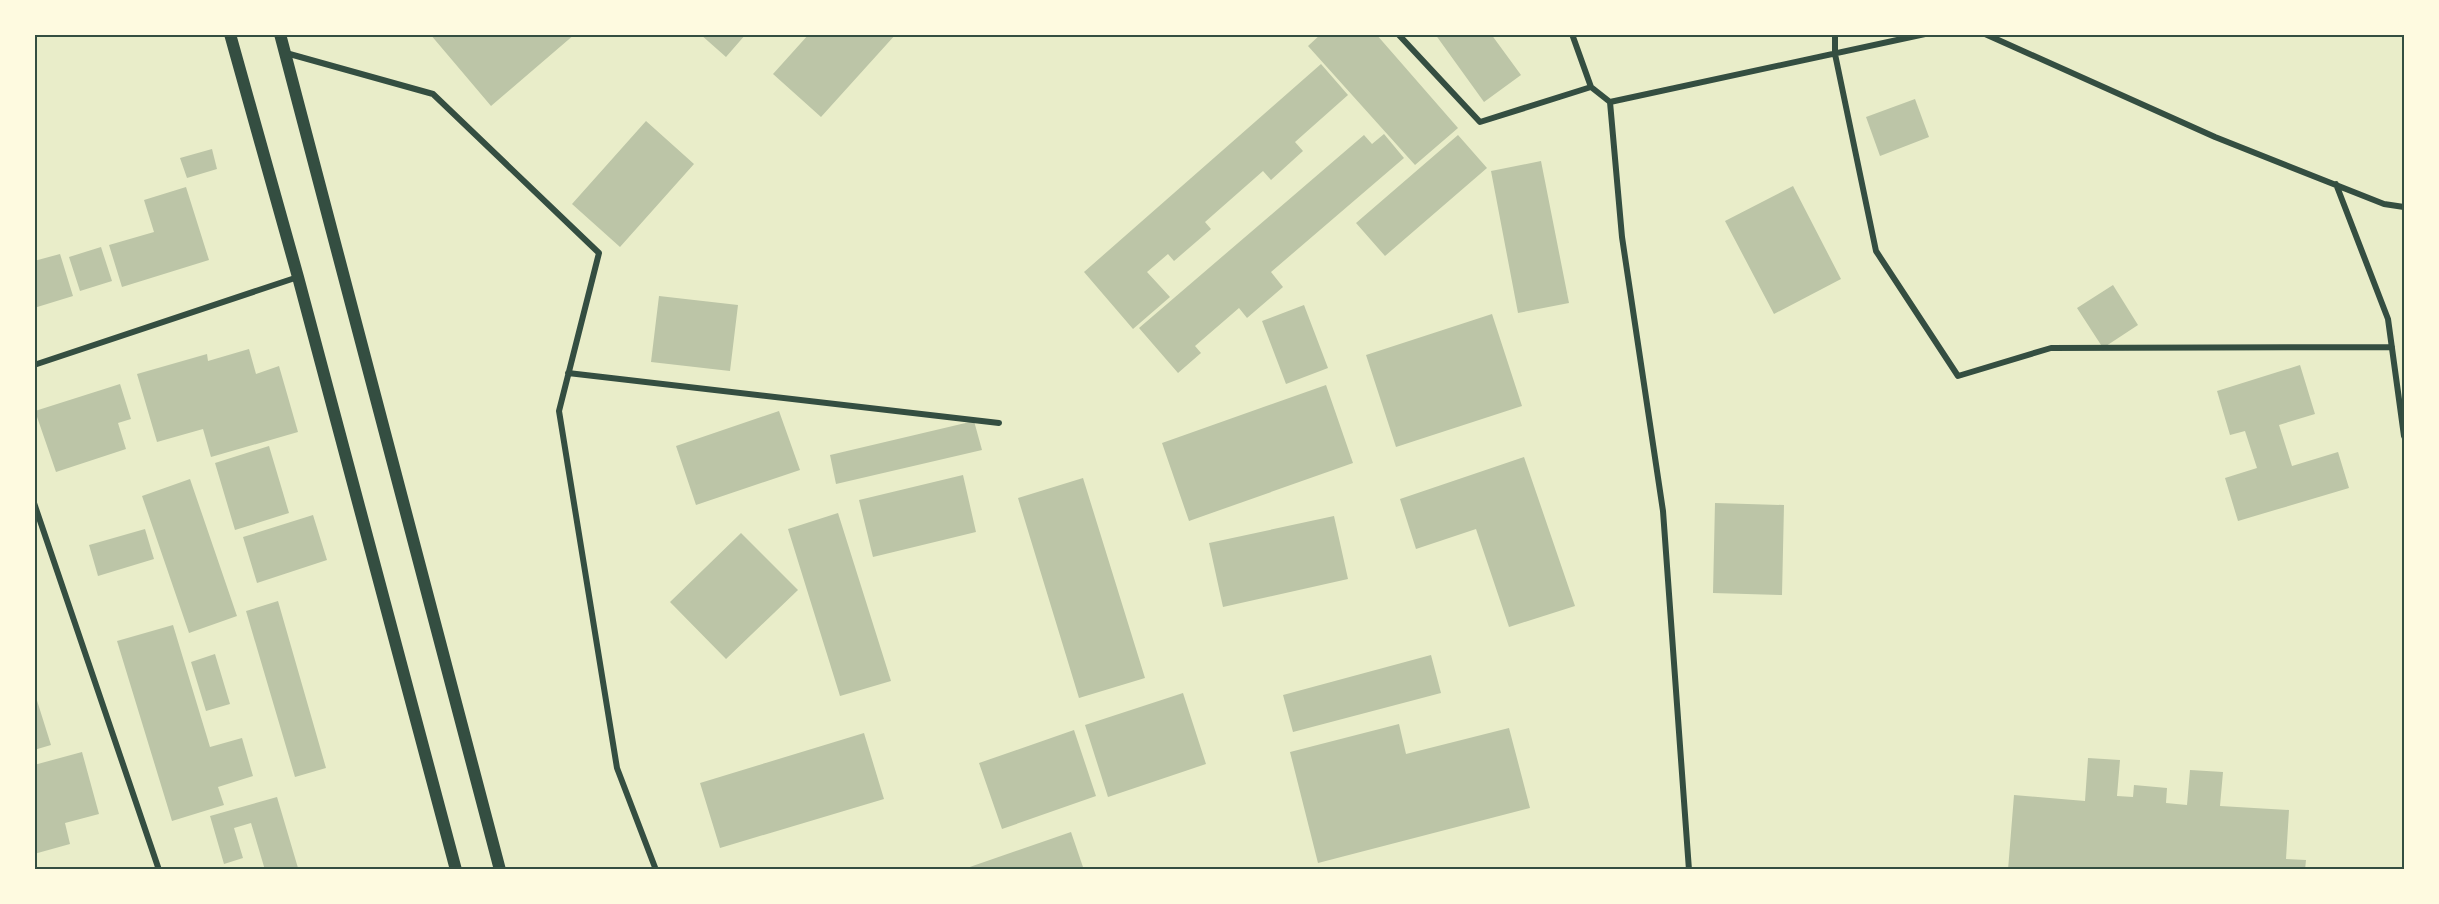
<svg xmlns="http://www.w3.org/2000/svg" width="2439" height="904" viewBox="0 0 2439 904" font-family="Overpass,sans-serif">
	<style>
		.building { fill: #bcc5a7 }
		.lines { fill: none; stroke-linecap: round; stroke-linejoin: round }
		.minor { stroke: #344e41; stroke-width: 6 }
		.secondary { stroke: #344e41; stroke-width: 12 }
		.neatline { fill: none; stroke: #344e41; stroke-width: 2 }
	</style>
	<rect width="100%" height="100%" fill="#e9edc9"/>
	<path class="building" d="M430,34H575L491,106Z
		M700,34H746L726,57Z
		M809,34H896L821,117L773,74Z
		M1321,34H1376L1458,128L1415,165L1308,46Z
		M1435,34H1491L1521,75L1484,102Z
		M1321,64L1348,95L1295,142L1303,151L1271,180L1263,171L1205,222L1211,229L1174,261L1168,254L1147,272L1170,297L1133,329L1084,272Z
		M1915,99L1929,137L1880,156L1866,117Z
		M646,121L694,164L620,247L572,204Z
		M1384,134L1404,158L1271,272L1283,287L1247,318L1239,308L1195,346L1201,353L1178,373L1139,328L1364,135L1372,144Z
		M1458,135L1487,168L1385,256L1356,223Z
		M212,149L217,169L187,178L180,158Z
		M1541,161L1569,303L1518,313L1491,171Z
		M1793,186L1841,279L1774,314L1725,221Z
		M186,187L209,260L122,287L109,245L154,232L144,200Z
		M101,247L112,281L80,291L69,257Z
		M60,254L73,296L34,308V261Z
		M2113,285L2138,325L2103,348L2077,308Z
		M659,296L738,305L730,371L651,362Z
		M1304,305L1328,368L1286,384L1262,321Z
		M1492,314L1522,406L1396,447L1366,355Z
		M249,349L256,374L279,366L298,432L211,457L203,429L157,442L137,374L207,354L208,361Z
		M2300,365L2315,414L2279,425L2292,466L2338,452L2349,488L2238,521L2225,478L2257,468L2245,431L2230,435L2217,391Z
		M120,384L131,419L118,423L126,449L56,472L35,411Z
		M1326,385L1353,463L1189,521L1162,443Z
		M779,411L800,470L696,505L676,446Z
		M974,421L982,450L836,484L830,455Z
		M269,446L289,513L235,530L215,463Z
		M1524,457L1575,606L1509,627L1476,529L1416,549L1400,499Z
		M963,475L976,532L873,557L859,500Z
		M1083,478L1145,678L1079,698L1018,498Z
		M190,479L237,616L189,633L142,496Z
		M1715,503L1784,505L1782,595L1713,593Z
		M838,513L891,681L840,696L788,529Z
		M313,515L327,560L257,583L243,537Z
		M1334,516L1348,579L1223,607L1209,543Z
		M145,529L154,559L98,576L89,545Z
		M741,533L798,590L726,659L670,602Z
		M278,601L326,768L295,777L246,611Z
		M173,625L210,747L242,738L253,776L218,787L224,805L172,821L117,641Z
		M215,654L230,704L206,711L191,662Z
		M1431,655L1441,693L1293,732L1283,695Z
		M34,691L51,745L34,750Z
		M1183,693L1206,764L1108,797L1085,725Z
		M1399,724L1406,754L1509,728L1530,808L1318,863L1290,752Z
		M1074,730L1096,796L1002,829L979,763Z
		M864,733L884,799L720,848L700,783Z
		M82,752L99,814L65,823L70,844L34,854V765Z
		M2088,758L2120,760L2117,796L2133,797L2134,785L2167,788L2166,803L2187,805L2190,770L2223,772L2220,806L2289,810L2286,859L2306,860L2305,870H2008L2014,795L2085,801Z
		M277,797L298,868L265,870L251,823L234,828L243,858L224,864L210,816Z
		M1071,832L1084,870H964V869Z"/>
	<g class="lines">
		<path class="minor" d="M1398,34L1480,122L1591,87
			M1572,34L1591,87L1610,102L1622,237L1663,511L1689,870
			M1835,34V54L1876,251L1958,376L2051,348L2392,347
			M1985,34L2215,137L2384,204L2404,207
			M286,53L433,94L599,253L559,411L617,768L656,870
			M1610,102L1925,34
			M2336,184L2388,319L2404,436
			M34,365L298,277
			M568,373L999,423
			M34,503L159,870"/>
		<path class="secondary" d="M230,34L298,277L456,870
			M280,34L500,870"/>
	</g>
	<rect width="2439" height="904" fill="none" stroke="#fefae0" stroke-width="72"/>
	<rect x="36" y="36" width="2367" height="832" class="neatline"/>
</svg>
